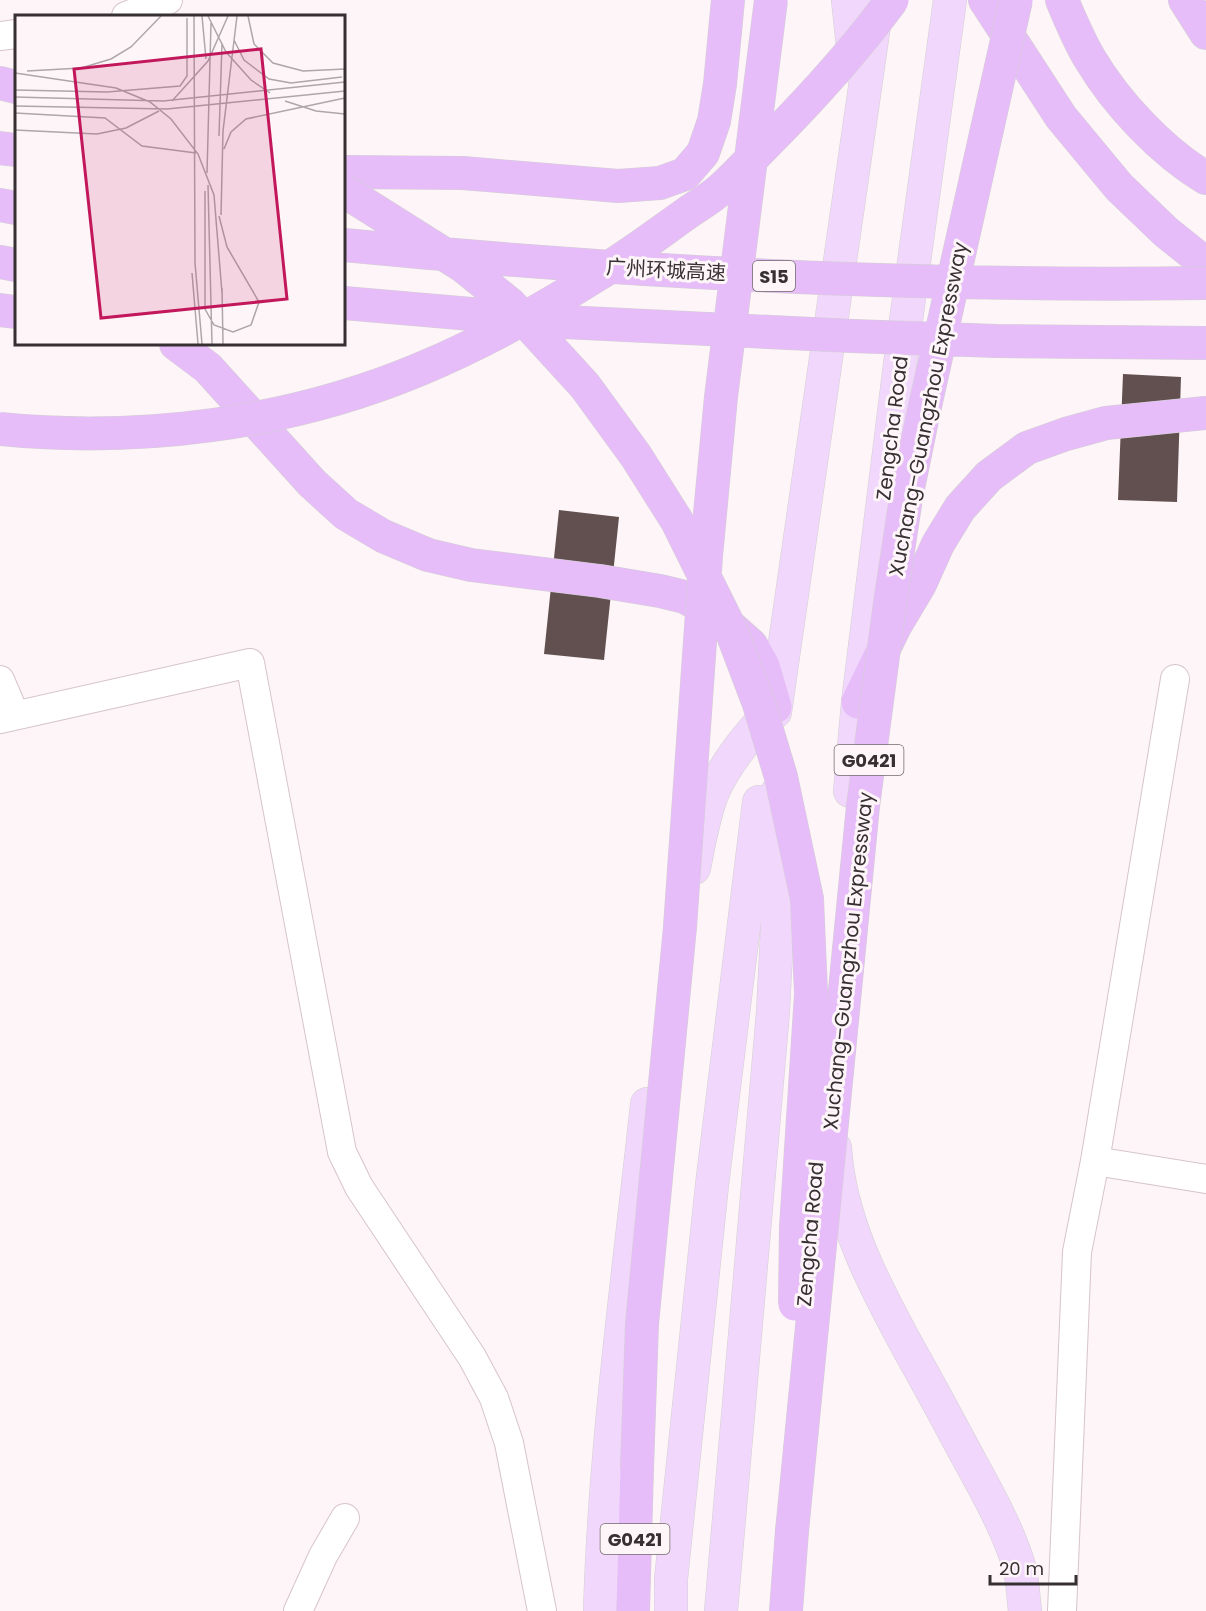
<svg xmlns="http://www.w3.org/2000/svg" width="1206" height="1611" viewBox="0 0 1206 1611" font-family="Poppins,'Noto Sans SC',sans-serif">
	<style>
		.building { fill: #61504f }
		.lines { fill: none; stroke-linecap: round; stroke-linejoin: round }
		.street-casing { stroke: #d7c4cc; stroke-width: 30 }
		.primary-casing { stroke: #d3d1d2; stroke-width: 34 }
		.highway-casing { stroke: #d3d1d2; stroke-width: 34 }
		.street { stroke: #fff; stroke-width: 28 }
		.primary { stroke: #f0d7fb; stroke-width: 33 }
		.highway { stroke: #e6bdf8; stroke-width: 33 }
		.highway-bridge-casing { stroke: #d3d1d2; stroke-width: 34; stroke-linecap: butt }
		.highway-bridge { stroke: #e6bdf8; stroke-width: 33 }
		.labels { text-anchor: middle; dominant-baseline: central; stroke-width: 6; stroke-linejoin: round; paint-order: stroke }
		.shield { fill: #fdf5f8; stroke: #726b6e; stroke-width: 1.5 }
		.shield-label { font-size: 18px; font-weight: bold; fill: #373033 }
		.street-label { font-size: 20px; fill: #373033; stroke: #fdf5f8 }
		.inset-road { fill: none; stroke: #aea6a9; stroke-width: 1.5 }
		.view { fill: #c2185b; fill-opacity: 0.15; stroke: #c2185b; stroke-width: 3 }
		.inset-edge { fill: none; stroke: #373033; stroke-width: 3 }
	</style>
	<rect width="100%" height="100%" fill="#fdf5f8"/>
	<path class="building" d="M1123,374L1181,377L1177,502L1118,500Z
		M559,510L619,517L604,660L544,654Z"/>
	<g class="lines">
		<g class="street-casing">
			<path id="street" d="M126,16L168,0
				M0,36L16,34
				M0,680L15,715
				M0,719L250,663L342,1152L359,1187L472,1357L494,1398L509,1443L542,1611
				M1095,1161L1206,1179
				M298,1611L323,1556L345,1518
				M1062,1611L1077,1252L1095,1161L1175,679"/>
		</g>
		<g class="primary-casing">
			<path id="primary" d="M848,0L855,67
				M775,712L876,11
				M850,791L858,702L900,364L950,0
				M694,868C699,843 703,818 712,794C726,761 751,732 775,707
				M835,1148C840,1222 875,1287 910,1351C931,1388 951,1426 971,1463C989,1496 1008,1530 1019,1566C1023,1580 1023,1596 1025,1611
				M600,1611C605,1441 629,1272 647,1104
				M671,1611V1579L712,1185L759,802
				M721,1611L773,1012L778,913L777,793"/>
		</g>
		<g class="highway-casing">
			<path id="highway" d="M985,0L1061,117L1119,187L1166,232L1206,264
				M1062,0C1070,19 1079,41 1090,59C1116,103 1162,152 1206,178
				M1185,0L1206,33
				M0,83L16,87
				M0,148L16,150
				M344,172L463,173L618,186L660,183L685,174L703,153L714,121L720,84L728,0
				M0,205L16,208
				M0,262L16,265
				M0,310L16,312
				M176,344L208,368L312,483L346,514L383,536L428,555L471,565L600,581L660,591L685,597L716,614L751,645L763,666L775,707
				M858,702L895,626L920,584L938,544L960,508L989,476L1027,448L1066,434L1106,423L1206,413
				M633,1611L637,1468
				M786,1611L792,1531"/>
		</g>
		<use href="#street" class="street"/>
		<use href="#primary" class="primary"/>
		<use href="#highway" class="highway"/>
		<g class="highway-bridge-casing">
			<path id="highway-bridge" d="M344,191L463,266L510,304L585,386L636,456L677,521L731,630L759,704L781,777L807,899L811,994L796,1227L795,1304
				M344,245C630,273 918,287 1206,283
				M344,303L564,322L852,336L997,341L1206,343
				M0,429C140,443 288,424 418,370C481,344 540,311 597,275C627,257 655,236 683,216C695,207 710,199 721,189C737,175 751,159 765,145C811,99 853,53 892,0
				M637,1468L642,1324L680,927L706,556L721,397L771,0
				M792,1531L863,806L890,603L906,498L923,415L1016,0"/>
		</g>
		<use href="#highway-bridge" class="highway-bridge"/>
	</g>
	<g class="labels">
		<g class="shield">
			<rect x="753" y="261" width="42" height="30" rx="4.5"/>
			<rect x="834.5" y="745" width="69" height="30" rx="4.5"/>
			<rect x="600.5" y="1524" width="69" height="30" rx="4.5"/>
		</g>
		<g class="shield-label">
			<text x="774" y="276">S15</text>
			<text x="869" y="760">G0421</text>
			<text x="635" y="1539">G0421</text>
		</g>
		<g class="street-label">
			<text transform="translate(666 270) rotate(3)">广州环城高速</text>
			<text transform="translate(928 409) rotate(-79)">Xuchang–Guangzhou Expressway</text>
			<text transform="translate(892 428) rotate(-83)">Zengcha Road</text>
			<text transform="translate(848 961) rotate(-84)">Xuchang–Guangzhou Expressway</text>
			<text transform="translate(810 1234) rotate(-85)">Zengcha Road</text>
		</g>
	</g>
	<g transform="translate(15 15)">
		<rect width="330" height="330" fill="#fdf5f8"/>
		<path class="inset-road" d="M179,1L180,248L187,329M187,1L191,44M193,1L211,37L236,65L255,78M233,1L239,29L258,48L288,56L330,54M219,25L229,45L254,64L276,68L327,62M12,56L66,53L96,44L116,32L146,1M0,58L101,73L135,87L156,104L183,139L199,180L207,278M0,75L92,77L165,71L172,61V3M0,82L148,86L330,67M157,86L193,46L213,1M270,86L301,96L330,99M0,91L152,94L330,76M0,98L90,103L127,131L181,138M0,115L82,119L111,113L144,96M204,121L207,28M209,134L216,117L231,104L330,83M192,158L196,8M193,170L197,329M190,176V294L199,310L218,317L236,310L244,287L212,232L204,201M206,200L208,116L222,1M177,258L183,329M207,273L208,329"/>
		<path class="view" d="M246,34L272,284L86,303L59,54Z"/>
		<rect width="330" height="330" class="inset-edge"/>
	</g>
	<path d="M990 1575v9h86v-9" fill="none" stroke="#373033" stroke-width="3"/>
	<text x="999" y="1575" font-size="18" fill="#373033" stroke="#fdf5f8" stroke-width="4.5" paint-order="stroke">20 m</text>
</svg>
